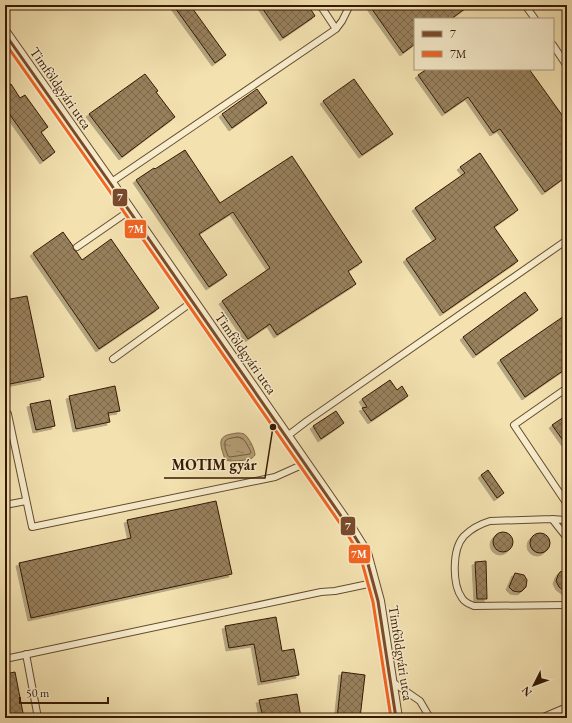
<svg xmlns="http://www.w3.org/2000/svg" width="572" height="723" viewBox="0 0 572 723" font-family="'EB Garamond',serif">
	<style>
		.water { fill: url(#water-ripples); stroke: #816847 }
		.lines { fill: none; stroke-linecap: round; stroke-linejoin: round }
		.shore { stroke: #745b3c; stroke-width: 1 }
		.building { fill: url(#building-cross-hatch); stroke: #361903; filter: url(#shadow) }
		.service-casing { stroke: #654b2e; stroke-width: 8 }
		.minor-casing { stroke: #654b2e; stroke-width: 14 }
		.service { stroke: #f7eccc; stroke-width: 6 }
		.minor { stroke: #f7eccc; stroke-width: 12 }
		.bus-1-casing { stroke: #f7eccc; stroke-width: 6 }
		.bus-2-casing { stroke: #f7eccc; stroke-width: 6 }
		.bus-1 { stroke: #7a4b2a; stroke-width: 3 }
		.bus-2 { stroke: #f26522; stroke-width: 3 }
		.labels { text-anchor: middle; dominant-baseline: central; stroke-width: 3; stroke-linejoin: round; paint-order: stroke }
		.street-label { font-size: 14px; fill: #361903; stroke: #f7eccc }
		.leader { fill: none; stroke: #361903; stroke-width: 1.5 }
		.callout-dot { fill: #361903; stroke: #f7eccc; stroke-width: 1.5 }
		.callout-label { font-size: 15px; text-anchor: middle; font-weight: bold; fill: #361903; stroke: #f7eccc; stroke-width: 3; stroke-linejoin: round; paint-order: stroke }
		.line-badge { stroke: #f7eccc; stroke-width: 1.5 }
		.badge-label { font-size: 11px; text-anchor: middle; font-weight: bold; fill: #fff }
	</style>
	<defs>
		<pattern id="water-ripples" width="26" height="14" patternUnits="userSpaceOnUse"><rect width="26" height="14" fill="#b39d75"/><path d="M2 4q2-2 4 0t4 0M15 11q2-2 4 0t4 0" fill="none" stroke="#927f5e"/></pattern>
		<pattern id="building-cross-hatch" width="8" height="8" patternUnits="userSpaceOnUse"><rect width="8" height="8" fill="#98815d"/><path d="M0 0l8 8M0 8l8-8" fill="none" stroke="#7d694b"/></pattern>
		<filter id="shadow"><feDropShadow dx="-3" dy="3" stdDeviation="0" flood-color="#0004"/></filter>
	</defs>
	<rect width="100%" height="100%" fill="#f3e1b0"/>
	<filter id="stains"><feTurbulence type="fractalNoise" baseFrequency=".005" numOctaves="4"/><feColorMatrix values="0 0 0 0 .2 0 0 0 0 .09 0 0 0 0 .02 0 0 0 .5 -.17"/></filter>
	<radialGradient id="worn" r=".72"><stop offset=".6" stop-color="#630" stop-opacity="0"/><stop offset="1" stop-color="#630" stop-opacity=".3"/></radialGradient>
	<path class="water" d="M237,433C240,433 241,433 244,434C249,437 255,450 255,455C253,457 253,458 250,459C246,460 228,463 225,459C224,457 223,453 222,450C218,436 225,435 237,433Z"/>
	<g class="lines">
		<path class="shore" d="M237,437C245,437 247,445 251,452L250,454L230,457L228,456L225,448V441L228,439Z"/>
	</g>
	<path class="building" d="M173,5H190L226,55L215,63Z
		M260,5H308L315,16L283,38Z
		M369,5H470L451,19H415V44L403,53Z
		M427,69H529L567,122V176L545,192L500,129L493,133L468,97L445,113L418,75Z
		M145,74L158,91L156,92L175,117L122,157L89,114Z
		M354,79L393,134L362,155L323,101Z
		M11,84L20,98L25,95L48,127L41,132L55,152L43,161L5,108V88Z
		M257,89L267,103L232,128L222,114Z
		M185,150L220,203L292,156L362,262L348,271L356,284L277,335L270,324L248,339L222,301L270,268L233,212L199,234L227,275L209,287L136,180L154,168L155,169Z
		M480,153L518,210L494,227L518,261L443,313L406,259L436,239L415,208L465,173L460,167Z
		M63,232L73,246L74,250L76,251L82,260L111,239L159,308L99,349L33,253Z
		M525,292L538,310L476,355L463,337Z
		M27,296L44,377L5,385V300Z
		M567,314V368L525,397L500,360Z
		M390,380L397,390L402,386L408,396L371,421L362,408L367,407L362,399Z
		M115,386L120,411L108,413L110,422L76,429L69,396Z
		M50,400L55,426L36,430L30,404Z
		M336,411L344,423L321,439L313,426Z
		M567,415V446L552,425Z
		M488,470L504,493L497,498L481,475Z
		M216,501L232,574L31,618L19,563L131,538L127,520Z
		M493 542a10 10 0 1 1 20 0a10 10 0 1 1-20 0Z
		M530 543a10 10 0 1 1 20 0a10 10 0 1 1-20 0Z
		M486,561L487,599H477L475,562Z
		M567,569V593L559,587L556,581L558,575L560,572Z
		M515,573L524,575L527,580L526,587L522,591L519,592L513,591L509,587Z
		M276,617L282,651L294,649L299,675L261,682L254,644L229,648L225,626Z
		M15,672L24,718H5V674Z
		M342,672L365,675L360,718H337Z
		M297,694L301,718H263L259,700Z"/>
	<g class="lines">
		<g class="service-casing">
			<path id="service" d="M320,5L336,29
				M525,5L535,19
				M553,45L567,66
				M110,183L336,29L342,21L350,5
				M77,247L129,211
				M113,359L192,302
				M567,388L514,425L567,504
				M8,414L32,527L275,477L304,464
				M286,437L307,421L567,240
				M5,505L26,501
				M552,519L565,520L567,519
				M567,538L552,519L490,521C480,524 471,529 464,536C452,549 452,584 462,598C465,603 469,604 474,606L567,605
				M26,654L38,718
				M5,659L321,592L335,591L373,583
				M391,681L420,701L430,718
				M541,718L567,707"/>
		</g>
		<g class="minor-casing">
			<path id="minor" d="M5,34L110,183L350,529L365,553L378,601L396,718"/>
		</g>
		<use href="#service" class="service"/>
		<use href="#minor" class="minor"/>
		<g class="bus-1-casing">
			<path id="bus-1" d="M5,34L110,183L350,529L365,553L378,601L396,718"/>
		</g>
		<g class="bus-2-casing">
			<path id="bus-2" d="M5,43L106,186L346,532L360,555L373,602L391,718"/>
		</g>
		<use href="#bus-1" class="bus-1"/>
		<use href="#bus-2" class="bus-2"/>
	</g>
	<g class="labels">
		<g class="street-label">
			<text transform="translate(61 88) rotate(55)">Timföldgyári utca</text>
			<text transform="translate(246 353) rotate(55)">Timföldgyári utca</text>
			<text transform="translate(401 653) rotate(81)">Timföldgyári utca</text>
		</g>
	</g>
	<path class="leader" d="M273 427L265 478H164"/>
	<circle class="callout-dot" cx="273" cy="427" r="4"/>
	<g class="callout-label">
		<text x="214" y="470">MOTIM gyár</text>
	</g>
	<g class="line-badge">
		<rect x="112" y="188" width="16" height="19" rx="4" fill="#7a4b2a"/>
		<rect x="124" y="219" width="23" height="20" rx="4" fill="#f26522"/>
		<rect x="340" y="516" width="16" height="20" rx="4" fill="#7a4b2a"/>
		<rect x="348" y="544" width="23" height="20" rx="4" fill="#f26522"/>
	</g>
	<g class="badge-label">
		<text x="120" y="201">7</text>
		<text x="136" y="233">7M</text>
		<text x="348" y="530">7</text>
		<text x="359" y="558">7M</text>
	</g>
	<rect width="572" height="723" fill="none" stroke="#f3e1b0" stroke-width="20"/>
	<rect x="6" y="6" width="560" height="711" fill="none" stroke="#361903" stroke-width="2"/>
	<rect x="10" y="10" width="552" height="703" fill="none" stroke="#361903"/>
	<rect x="414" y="18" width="140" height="52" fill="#f7eccc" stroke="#aa987c"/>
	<rect x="422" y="31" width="20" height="6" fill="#7a4b2a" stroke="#aa987c"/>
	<text x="450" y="38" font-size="12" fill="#361903">7</text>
	<rect x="422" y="51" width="20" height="6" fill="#f26522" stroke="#aa987c"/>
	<text x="450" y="58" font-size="12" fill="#361903">7M</text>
	<g transform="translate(534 685) rotate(228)" stroke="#f7eccc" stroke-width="3" paint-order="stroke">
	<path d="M0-3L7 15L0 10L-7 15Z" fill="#361903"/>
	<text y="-6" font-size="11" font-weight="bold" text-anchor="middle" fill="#361903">N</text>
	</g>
	<path d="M20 697v6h88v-6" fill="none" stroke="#361903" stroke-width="2"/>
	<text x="26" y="697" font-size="12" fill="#361903" stroke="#f7eccc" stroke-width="3" paint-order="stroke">50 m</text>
	<rect width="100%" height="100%" filter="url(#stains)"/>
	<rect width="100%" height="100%" fill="url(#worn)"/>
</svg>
